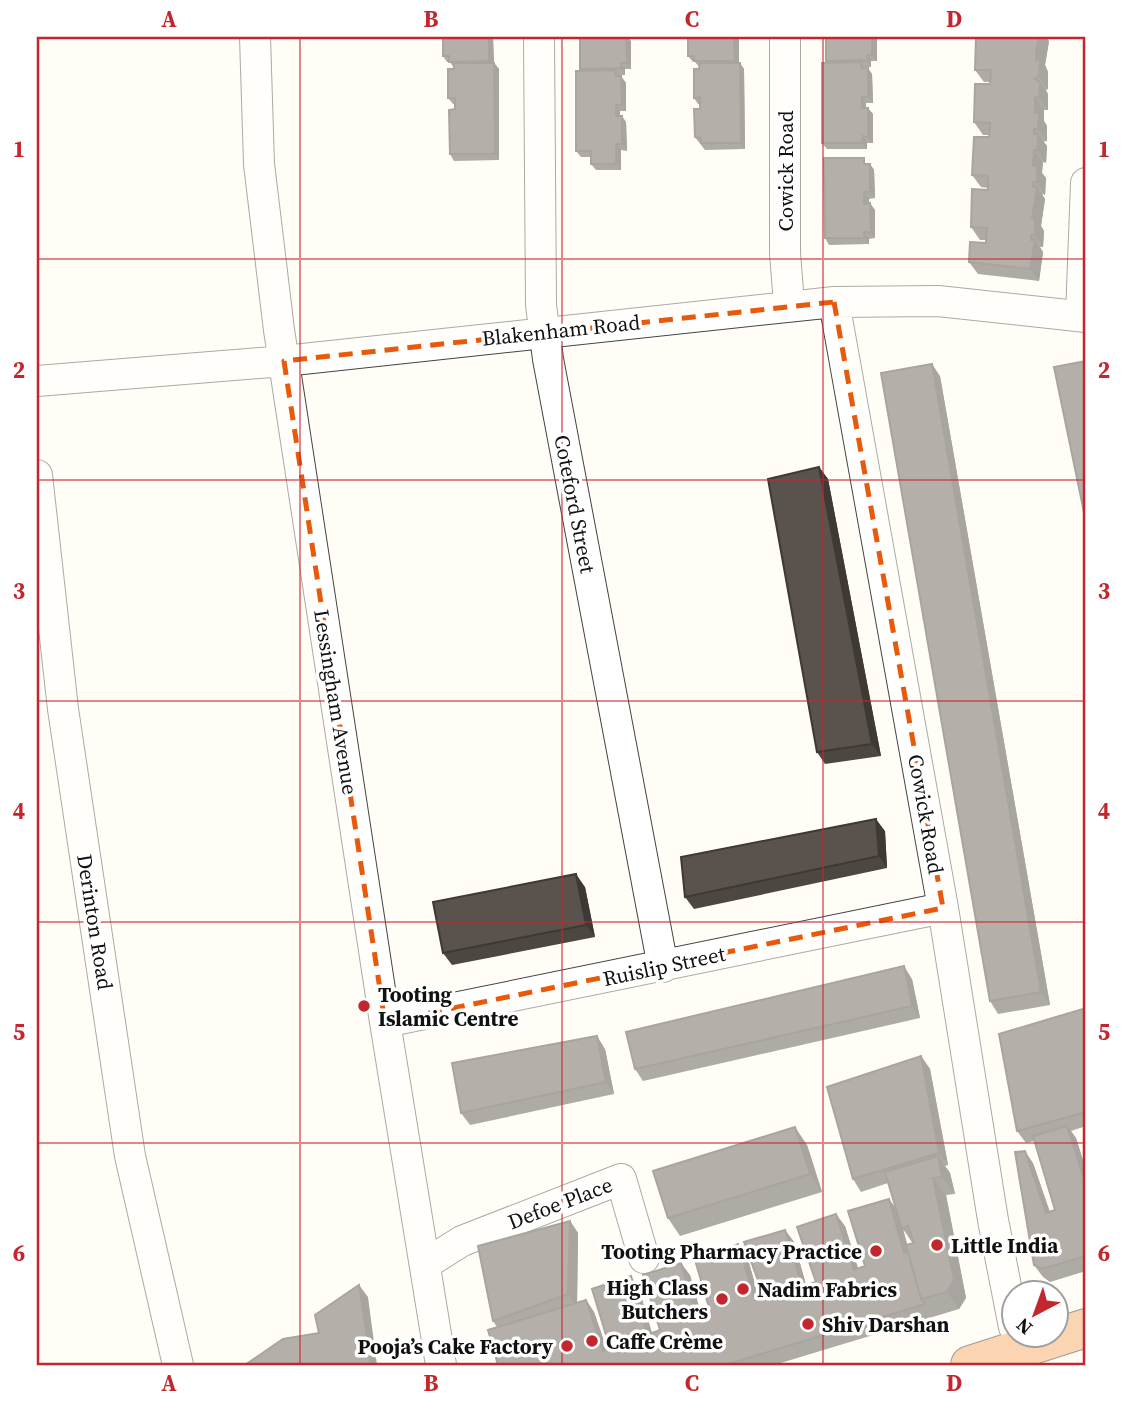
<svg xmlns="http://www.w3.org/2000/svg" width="1123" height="1402" viewBox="0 0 1123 1402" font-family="'Source Serif 4',serif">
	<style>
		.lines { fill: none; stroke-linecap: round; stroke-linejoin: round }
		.street-casing { stroke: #444; stroke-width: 32 }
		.highway-casing { stroke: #222; stroke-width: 40 }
		.street { stroke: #fff; stroke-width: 30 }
		.highway { stroke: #f5a25d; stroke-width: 38 }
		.wall { fill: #4d4742; fill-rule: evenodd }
		.shaded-wall { fill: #3f3936 }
		.building { fill: #5a524d; stroke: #3f3936; stroke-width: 2 }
		.marked { fill: none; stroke: #e8590c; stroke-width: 5; stroke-dasharray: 14 9; stroke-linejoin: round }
		.grid { fill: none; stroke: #c4262e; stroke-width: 2; stroke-opacity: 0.55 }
		.poi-dot { fill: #c4262e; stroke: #fff; stroke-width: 2.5 }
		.labels { text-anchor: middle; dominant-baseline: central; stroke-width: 7; stroke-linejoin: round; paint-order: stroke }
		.street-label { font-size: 21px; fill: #111; stroke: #fff }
		.poi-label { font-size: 21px; font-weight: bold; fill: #111; stroke: #fff; text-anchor: start }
		.neatline { fill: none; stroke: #c4262e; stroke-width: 2.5 }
		.grid-label { font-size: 23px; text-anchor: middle; font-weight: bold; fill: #c4262e }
	</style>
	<rect width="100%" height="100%" fill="#fffdf5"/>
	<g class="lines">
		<g class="street-casing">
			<path id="street" d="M255,37L259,164L279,330L385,1022L441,1365
				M539,37L541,305L548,359L663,967
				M785,37V253L789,304
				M834,302L943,908L993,1220L1014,1327
				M1081,316L1086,183
				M37,381L284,361L834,302L938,301L1086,317
				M37,475L63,709L130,1156L178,1365
				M385,1022L943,908
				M427,1263L462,1241L621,1179L644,1258"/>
		</g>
		<g class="highway-casing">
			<path id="highway" d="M970,1365L1086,1328"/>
		</g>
		<use href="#street" class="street"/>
		<use href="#highway" class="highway"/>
	</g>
	<path class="wall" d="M443,37H493L494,63L499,69V160L454,161L450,154L455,104H453L448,98L454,68L450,62H447L443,56Z
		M688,37H739V63L744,69L745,149L705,150L695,137L700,109V104H698L694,98L700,68L695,62H693L688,56Z
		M826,37H877V61H871V67H865L872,74L873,103H866V108L873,114V143H867V149H827L822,143L827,63L826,61Z
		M631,41V69H625V75H619L626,83V111H620V116L626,122L627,151L621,150V170H596L591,164V157H581L576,151L581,70L580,69Z
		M1049,41L1045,65L1048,72V89L1046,90L1048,94V110H1044V121L1047,126V141L1043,142L1047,146L1046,163L1043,162L1042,171V173L1046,178L1045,195L1042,194L1045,199L1041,226L1044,231L1043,247H1040L1043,252L1039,281L978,274L969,262L986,243V240H980L971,227L988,190V188L981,187L972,175L989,135H983L974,122L990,82H984L975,70Z
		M868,164H870L874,170L875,198L869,199V203L875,210V238L869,239V244L829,245L825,238Z
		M940,376L1050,1005L998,1014L990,1001Z
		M819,467L828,479L881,756L825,764L817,752Z
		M885,831L887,868L694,909L685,897Z
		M585,887L595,937L452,965L443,953Z
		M912,979L920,1018L643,1081L635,1069Z
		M1086,1009V1126L1071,1131L1076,1138L1086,1170V1271L1050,1282L1043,1277L1034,1265L1033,1163L1050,1212L1055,1210L1034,1141L1026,1143L1017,1131Z
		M605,1049L614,1094L470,1125L461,1113Z
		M921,1056L930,1069L948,1165L945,1166L950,1173L955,1194L946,1195L966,1298L959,1309L774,1365H498L497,1327L493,1321L570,1221L578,1233L577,1303L586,1300L594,1312L607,1350L610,1348L639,1289L652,1333L660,1330L690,1275L702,1318L711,1314L738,1244L747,1256L759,1298L764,1297L785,1230L794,1242L806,1285L816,1282L845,1226L858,1268L865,1266L889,1199L896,1210L888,1183L861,1192L853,1179ZM903,1229L913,1244L907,1245Z
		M807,1145L822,1192L680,1236L668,1218Z"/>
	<path class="shaded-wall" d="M489,37H493L494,68L489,61Z
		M626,37H628L631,41V69L627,63Z
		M734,37H739V67L735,61Z
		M872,37H877V61L872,55Z
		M1039,37H1046L1049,41L1045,65L1048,72V89L1039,76L1036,60V53Z
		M867,55L871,61V67L867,60Z
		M494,63L499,69V160L495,154Z
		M621,63L625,69V75L621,68Z
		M740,63L744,69L745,149L741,143Z
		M868,68L872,74L873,103L868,97Z
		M621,76L626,83V111L622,104Z
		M1040,82L1048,94V110L1039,98Z
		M862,97L866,103V115L862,108Z
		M1035,97L1044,110V121L1047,126V141L1038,129L1035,113Z
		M616,105L620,111V123L616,116Z
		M868,108L873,114V143L868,137Z
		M622,116L626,122L627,151L622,144Z
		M1034,129L1047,146L1046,163L1037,150Z
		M863,136L867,143V149L862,143Z
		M616,144L621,150V170L616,164Z
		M1034,150L1043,162L1042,173L1046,178L1045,195L1037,182L1033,166Z
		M870,164L874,170L875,198L870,192Z
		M1033,182L1045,199L1041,226L1044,231L1043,247L1035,235L1032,218Z
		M864,192L869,199V210L864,204Z
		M870,203L875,210V238L871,232Z
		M864,232L869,239V244L865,238Z
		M1031,235L1043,252L1039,281L1030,269Z
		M932,364L940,376L1050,1005L1041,992Z
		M819,467L828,479L881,756L872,744Z
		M876,819L885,831L887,868L879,856Z
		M576,874L585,887L595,937L586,925Z
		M904,966L912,979L920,1018L912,1006Z
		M597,1036L605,1049L614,1094L606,1082Z
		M921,1056L930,1069L948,1165L939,1153Z
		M1067,1126L1076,1138L1086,1170V1185Z
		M795,1127L807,1145L822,1192L810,1174Z
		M1025,1151L1033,1163L1054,1225L1046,1213Z
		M938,1156L950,1173L955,1194L942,1177Z
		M933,1178L946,1195L966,1298L959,1309L947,1292Z
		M889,1199L898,1211L913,1265L904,1253Z
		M836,1214L845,1226L862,1282L854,1270Z
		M570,1221L578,1233L577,1306L568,1294Z
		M785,1230L794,1242L810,1299L802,1286Z
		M738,1244L747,1256L763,1312L755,1300Z
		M681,1263L690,1275L706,1331L697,1319Z
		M631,1276L639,1289L656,1347L647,1335Z
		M359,1285L368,1297L377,1365H371Z
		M586,1300L594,1312L612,1364L603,1351Z"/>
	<path class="building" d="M443,37H489V61L449,62V56H443Z
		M580,37H626L627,63H621V68L580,69Z
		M688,37H734L735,61H694V56H688Z
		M826,37H872V55H867V60L826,61Z
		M976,37H1039L1036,53V60H1040L1039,76L1035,79L1040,82L1039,98L1035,97V113H1039L1038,129H1034V134H1038L1037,150H1034L1033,166H1037V182H1033V187H1037L1032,218L1035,219V235H1031V240H1035L1030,269L969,262L970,242L986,243L987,228L971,227L972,189L988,190V176L972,175L974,137H989L990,130V123L974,122L975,84H990L991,70H975Z
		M861,62L862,68H868V97H862V108H868V137L863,136L862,143H822V63Z
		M454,63H494L495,154H450L449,110L455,109V98H448V69H454Z
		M700,63H740L741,143H701V138L695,137L694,109H700V97L694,98V69H699Z
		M615,70L616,76H621L622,104L616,105V116H622V144H616V164H591V151H576V71Z
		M824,158H864V164H870V192H864V204L870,203L871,232H864L865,238H825Z
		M1086,361V522L1054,367Z
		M932,364L1041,992L990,1001L881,373Z
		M819,467L872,744L817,752L768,479Z
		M876,819L879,856L685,897L681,857Z
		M576,874L586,925L443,953L433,902Z
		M904,966L912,1006L635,1069L626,1032Z
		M1086,1008V1112L1017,1131L999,1034Z
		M597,1036L606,1082L461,1113L452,1063Z
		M921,1056L939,1153L853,1179L827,1087Z
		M1067,1126L1086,1185V1256L1042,1269L1034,1265L1015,1152L1025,1151L1046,1213L1055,1210L1033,1136Z
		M795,1127L810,1174L668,1218L653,1171Z
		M938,1156L942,1177L933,1178L954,1280L947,1292L921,1299L906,1245L914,1243L908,1226L902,1229L885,1172Z
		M889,1199L904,1253L908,1252L921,1299L925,1304L725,1365H498L488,1330L586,1300L603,1351L610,1348L592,1289L631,1276L647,1335L660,1330L643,1275L681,1263L697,1319L711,1314L695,1260L738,1244L755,1300L764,1297L744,1242L785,1230L802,1286L816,1282L797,1227L836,1214L854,1270L865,1266L848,1211Z
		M570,1221L568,1294L493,1321L478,1246Z
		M359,1285L371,1365H245L283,1339L319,1333L315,1315Z"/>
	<path d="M0 0H1123V1402H0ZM834,302L943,908L385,1022L284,361Z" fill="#fffdf5" fill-opacity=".55" fill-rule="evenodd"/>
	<path class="marked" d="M834,302L943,908L385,1022L284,361Z"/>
	<path class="grid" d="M300,37V1365M562,37V1365M823,37V1365M37,259H1086M37,480H1086M37,701H1086M37,922H1086M37,1143H1086"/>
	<g class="poi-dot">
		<circle cx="364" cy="1006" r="7"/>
		<circle cx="937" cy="1245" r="7"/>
		<circle cx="876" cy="1251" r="7"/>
		<circle cx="743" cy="1289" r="7"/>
		<circle cx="722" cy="1299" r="7"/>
		<circle cx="808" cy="1324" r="7"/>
		<circle cx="592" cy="1341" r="7"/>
		<circle cx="567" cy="1346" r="7"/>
	</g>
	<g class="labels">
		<g class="street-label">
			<text transform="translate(785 171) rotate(-90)">Cowick Road</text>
			<text transform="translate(561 330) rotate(-6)">Blakenham Road</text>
			<text transform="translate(575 504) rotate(79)">Coteford Street</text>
			<text transform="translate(336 702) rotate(81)">Lessingham Avenue</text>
			<text transform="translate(926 814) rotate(80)">Cowick Road</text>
			<text transform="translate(95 922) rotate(81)">Derinton Road</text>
			<text transform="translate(664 966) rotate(-12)">Ruislip Street</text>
			<text transform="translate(560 1203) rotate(-21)">Defoe Place</text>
		</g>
		<g class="poi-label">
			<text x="378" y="994">Tooting<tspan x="378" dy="24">Islamic Centre</tspan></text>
			<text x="951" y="1245">Little India</text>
			<text x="862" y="1251" text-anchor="end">Tooting Pharmacy Practice</text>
			<text x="708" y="1287" text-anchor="end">High Class<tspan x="708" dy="24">Butchers</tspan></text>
			<text x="757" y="1289">Nadim Fabrics</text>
			<text x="822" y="1324">Shiv Darshan</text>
			<text x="606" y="1341">Caffe Crème</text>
			<text x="553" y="1346" text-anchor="end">Pooja’s Cake Factory</text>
		</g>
	</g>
	<rect width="1123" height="1402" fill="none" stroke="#ffffff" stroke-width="77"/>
	<g transform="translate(1035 1314) rotate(221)"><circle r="33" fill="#ffffff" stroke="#a0a0a0" stroke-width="2"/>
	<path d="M0-5L12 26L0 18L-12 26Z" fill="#c4262e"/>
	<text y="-10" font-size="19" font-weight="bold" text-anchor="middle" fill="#111111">N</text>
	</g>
	<rect x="38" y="38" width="1046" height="1326" class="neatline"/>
	<g class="grid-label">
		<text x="169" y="27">A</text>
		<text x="431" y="27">B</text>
		<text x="692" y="27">C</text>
		<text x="954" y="27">D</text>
		<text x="19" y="157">1</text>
		<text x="1104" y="157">1</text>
		<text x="19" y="378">2</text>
		<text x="1104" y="378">2</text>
		<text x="19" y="599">3</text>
		<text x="1104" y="599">3</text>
		<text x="19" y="819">4</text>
		<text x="1104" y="819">4</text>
		<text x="19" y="1040">5</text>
		<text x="1104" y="1040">5</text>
		<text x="19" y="1261">6</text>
		<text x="1104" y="1261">6</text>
		<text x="169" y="1391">A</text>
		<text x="431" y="1391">B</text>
		<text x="692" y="1391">C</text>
		<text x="954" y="1391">D</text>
	</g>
</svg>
